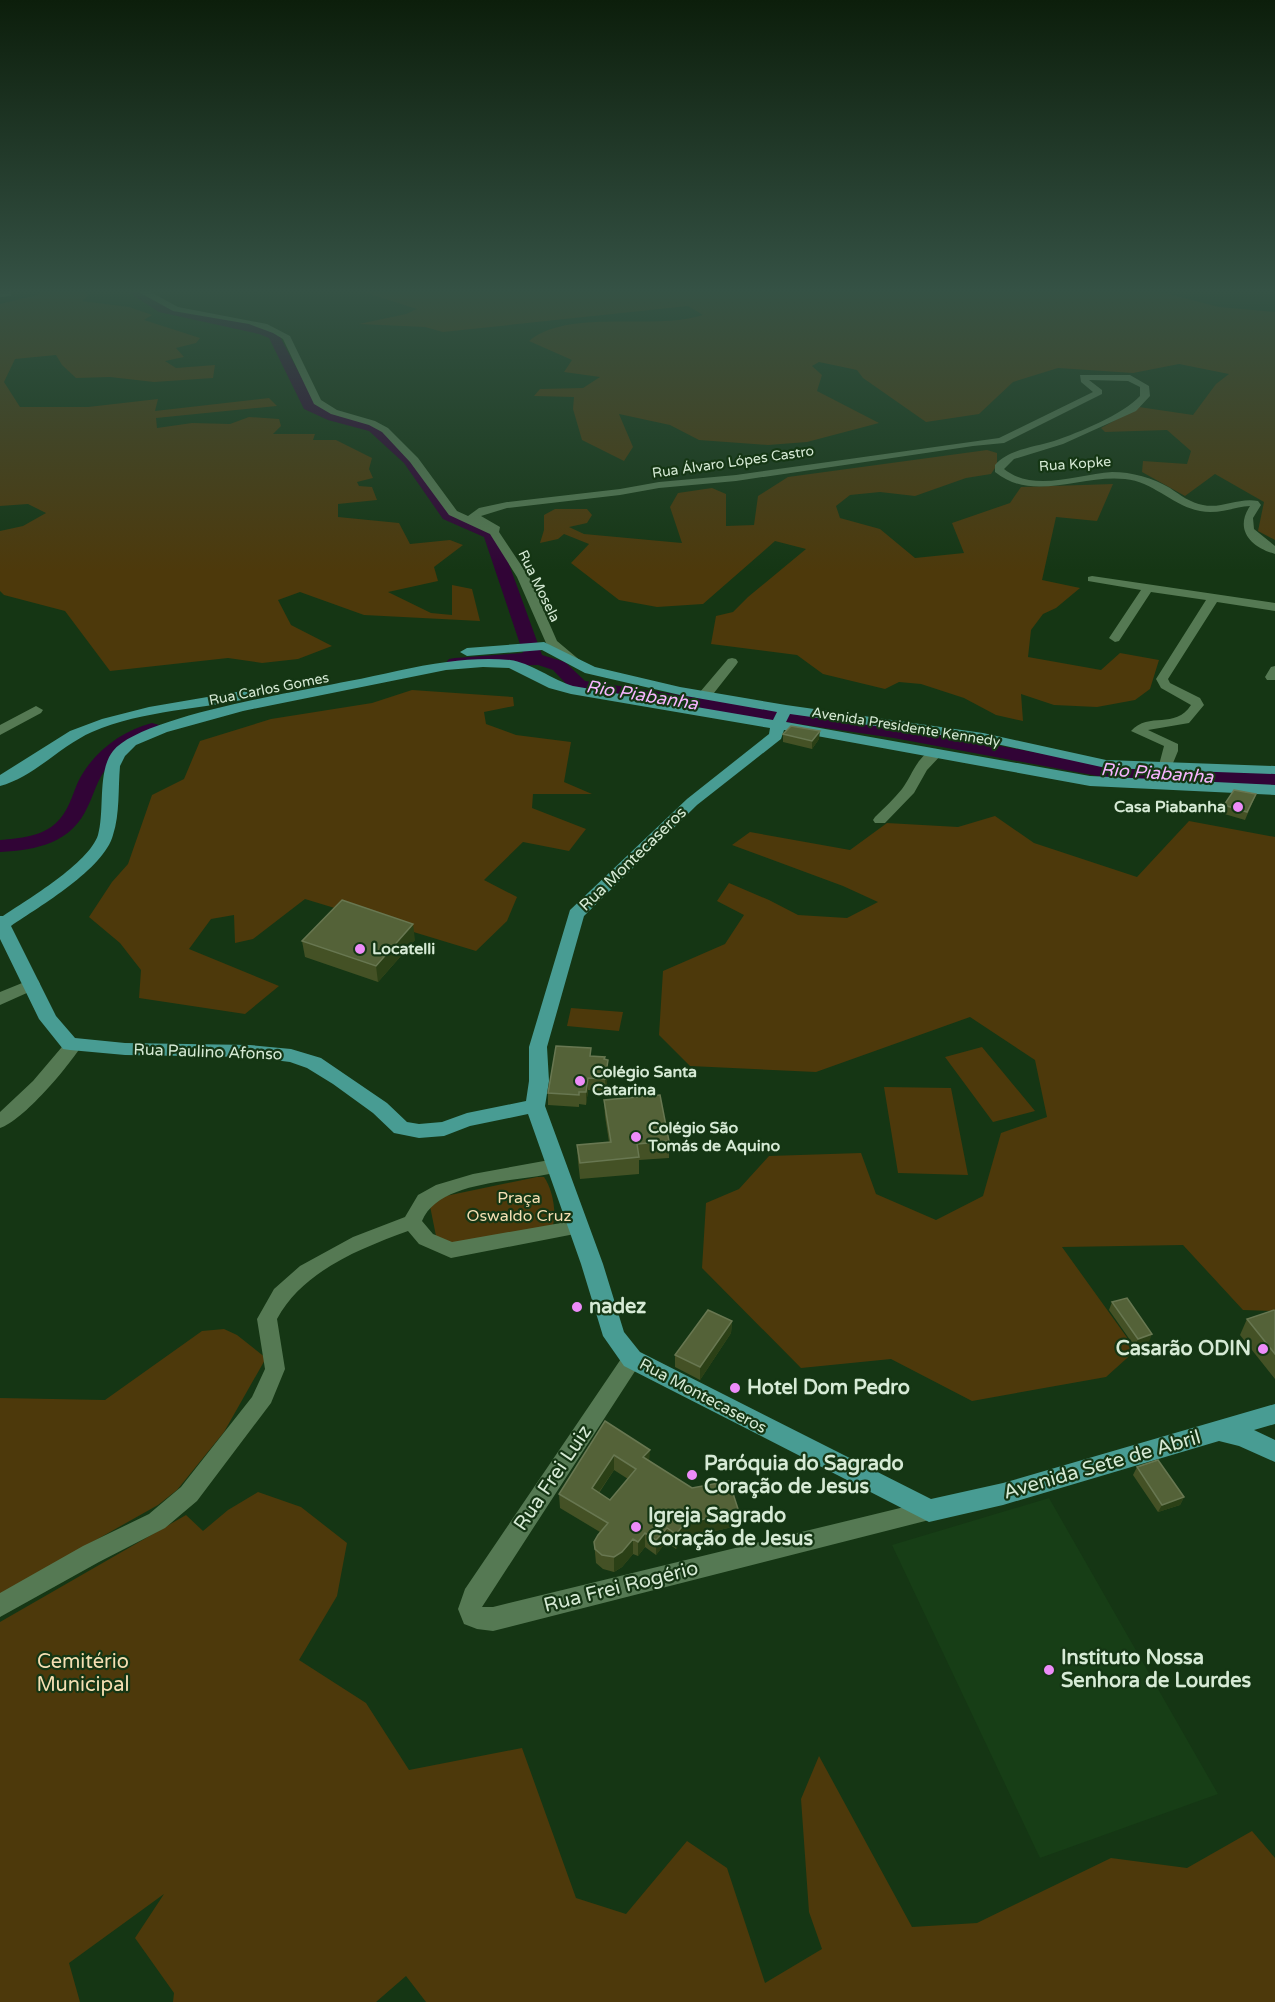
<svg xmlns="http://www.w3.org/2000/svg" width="1275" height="2002" viewBox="0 0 1275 2002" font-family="'Varela Round',sans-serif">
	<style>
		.built { fill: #173e16 }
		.green { fill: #4d390b }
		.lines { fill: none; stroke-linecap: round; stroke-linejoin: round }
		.river { fill: #310436; fill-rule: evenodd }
		.minor { fill: #557953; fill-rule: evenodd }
		.major { fill: #489c93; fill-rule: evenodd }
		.wall { fill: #445125; fill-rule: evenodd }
		.shaded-wall { fill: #2b4016 }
		.building { fill: #546238; stroke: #687751; stroke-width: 1.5; fill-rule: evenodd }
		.poi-dot { fill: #ed8cf9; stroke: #153614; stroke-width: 2 }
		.labels { text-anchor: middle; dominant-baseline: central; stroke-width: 4.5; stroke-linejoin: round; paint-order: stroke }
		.far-street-label { font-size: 14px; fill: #d6ead5; stroke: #153614 }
		.poi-label { font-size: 16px; font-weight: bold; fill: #d6ead5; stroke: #153614; text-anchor: start }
		.street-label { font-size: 16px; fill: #d6ead5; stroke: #153614 }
		.park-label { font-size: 16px; fill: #f5dfb3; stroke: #153614 }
		.water-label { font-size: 18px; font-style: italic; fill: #f8b5ff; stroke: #153614 }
		.near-poi-label { font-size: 20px; font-weight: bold; fill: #d6ead5; stroke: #153614; text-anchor: start }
		.near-street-label { font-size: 20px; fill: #d6ead5; stroke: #153614 }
		.near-park-label { font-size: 20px; fill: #f5dfb3; stroke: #153614 }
	</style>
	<rect width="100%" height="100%" fill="#153614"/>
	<path class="built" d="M1049,1498L1218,1794L1040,1858L892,1545Z"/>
	<path class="green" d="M40,290H76L89,295L82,301L129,307L152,315L144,320L200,338L196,343L176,348L184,357L165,361L176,368L215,365L213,378L154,382L110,377L76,378L62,365L56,355L15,359L4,382L20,407H88L158,399L155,411L269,398L277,406L156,418L157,428L192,423L230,424L249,417L279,419L281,426L273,434H315L313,440H336L372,458L369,469L373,478L357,482L359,486L372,487L377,500L338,504V517L399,523L410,544L450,540L463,545L434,567L438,581L388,592L431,613L452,615V585L472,589L480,621L364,615L300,592L278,600L291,625L332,646L298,659L262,663L228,658L110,671L65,611L4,595L0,591V531L23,526L46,513L28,504L0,506V304L41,294Z
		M384,290H1153L1219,307L1275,312V540L1258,531L1264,502L1215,474L1185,496L1142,472L1143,461L1187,464L1191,451L1167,430L1105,432L1101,428L1139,407L1193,415L1216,384L1229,374L1179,364L1133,373L1058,368L1013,382L979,414L926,422L863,378L857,370L819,362L812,366L822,375L817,391L879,423L807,442L768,445L699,440L670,425L619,414L633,447L624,461L582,440L573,409L574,397L534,396L540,389L583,388L600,377L564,372L572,360L529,341C569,308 653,331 703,315L688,306L443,332L425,327L359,324L406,314L417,309L364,292Z
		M987,450L997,453V465L991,474L966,478L915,496L880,492L850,495L836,506L840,518L880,529L915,558L964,553L952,523L1010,503L1021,487L1113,484L1097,521L1056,517L1042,580L1080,588L1056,608L1043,614L1031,630L1028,657L1101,670L1120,653L1159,660L1150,689L1135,700L1097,707L1054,705L1021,694L1023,721L996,715L964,698L921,684L899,682L885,689L823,674L797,655L711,644L716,616L733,612L748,597L806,549L775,541L703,604L657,607L619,600L571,563L589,544L564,534L558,539L540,543L544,530V515L555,509H587L592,515L587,523L569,527L584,534L682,543L670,507L678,493L712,488L726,494V526L754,525L758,496L788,477Z
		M412,690L513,697L514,706L484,712L486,724L516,735L571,742L564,782L592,794H533L532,808L586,829L569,851L523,842L484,880L517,897L507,921L476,951L305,899L253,939L235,943L234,915L211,919L189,949L279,986L245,1014L139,998L141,970L120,943L89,917L112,882L128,864L152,795L184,779L200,741L271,719L372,703Z
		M995,816L1034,843L1137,877L1189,821L1275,837V1311L1243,1310L1183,1245L1062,1247L1136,1350L1106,1377L972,1401L891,1359L801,1368L702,1268L706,1203L739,1189L769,1156L861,1153L876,1194L936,1220L983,1196L1001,1133L1047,1117L1035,1060L970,1017L816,1072L690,1066L659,1035L663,971L725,944L744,915L717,901L729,883L769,900L798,915L847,918L878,902L843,886L732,845L750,832L850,850L887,823L958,827Z
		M571,1008L623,1012L619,1031L567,1026Z
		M982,1047L1035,1111L993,1122L945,1057Z
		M884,1087L951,1088L968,1175L898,1173Z
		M537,1177H544C552,1188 557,1212 553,1225L455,1245L436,1236L430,1206L436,1198Z
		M224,1329L237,1335L266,1358L224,1432L177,1490L158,1505L0,1594V1398L105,1400L202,1331Z
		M258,1492L301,1507L347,1543L337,1596L299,1660L366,1703L409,1770L522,1748L576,1898L626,1914L687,1841L727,1868L765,1983L822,1949L809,1912L801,1799L819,1756L912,1927L977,1923L1111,1858L1187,1868L1252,1831L1275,1858V2002H426L406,1976L376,2002H173L174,1993L135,1938L164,1894L69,1963L80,2002H0V1622L186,1515L203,1531L228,1510Z"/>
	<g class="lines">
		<path class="river" d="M125,290C150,290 149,300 168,307C204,319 244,318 278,333L315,403L338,414L379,425L414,457L455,513L497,531L542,655L565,662L585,681L894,726L1119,768L1275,773V785L1119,780L894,738L579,692L572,690L553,670L538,665L449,667L446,663L449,659L455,658L523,653L484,537L443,519L404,463L369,431L328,420L304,409L269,338L259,334L159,312Z
			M152,723L159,725L162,729L159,733C140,742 119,752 106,769C97,780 94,794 88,806C72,843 37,850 0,852V840C20,838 41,837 56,823C68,812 72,796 78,782C92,753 121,731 152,723Z"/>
		<path class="minor" d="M135,290H147L178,307L267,324L290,336L321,400L337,410L375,421L388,428L418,458L457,511L468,516L479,508L507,502L620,489L659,482L736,475L999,438L1093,392L1081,382L1080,375H1130L1149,386L1150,396L1136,411L1063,444L1014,459L1004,469C1034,493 1078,474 1112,472C1132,472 1153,478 1170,488C1180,495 1191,503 1203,505C1222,509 1239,497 1258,501L1261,505L1253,518L1254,529L1275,546V554C1251,547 1234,530 1250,506C1233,507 1218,515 1200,511C1173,506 1154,482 1125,479C1082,474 1033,503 995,472V465C1009,449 1035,447 1054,441C1080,432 1122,415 1140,396V387L1128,381L1089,380L1102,390V394L1004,443L973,446L736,481L659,488L620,495L507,508L481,516L500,527L499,532L529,577L557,641L582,662L576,666L546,643L517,577L490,534L449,515L410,462L382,432L369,425L331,414L314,404L283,339L273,333L249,324L173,311Z
			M11,292V296L0,297V293Z
			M1092,576L1275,603V611L1217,602L1168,679L1170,683L1200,698L1204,705L1189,723L1148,730L1178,744V751L1171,768L1166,769L1159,765L1164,746L1131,731C1149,711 1175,730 1191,705L1161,688L1156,679L1206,600L1151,592L1119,641L1115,642L1109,638L1141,590L1088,581V577Z
			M732,658L736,659L738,662L736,665L710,698H700L699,695L700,692L728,659Z
			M1275,666V680H1267L1265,677L1271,667Z
			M36,706L43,710L41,713L0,735V725Z
			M936,749L943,753L927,770L914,793L885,823H875L873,820L875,817C884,808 894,799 902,789C912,776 918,753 936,749Z
			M32,979L38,980L40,984L38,988L0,1005V992Z
			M73,1039L79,1041L82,1045C69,1066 23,1121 0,1128V1112L33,1081L67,1041Z
			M555,1159L562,1161L564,1166L562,1171C522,1183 440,1178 422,1221L433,1234L452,1242L578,1220L585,1222L588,1227L585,1232L451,1258L419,1244L408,1231C359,1249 303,1271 277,1319L285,1369L271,1403L197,1501L165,1528L99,1562L0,1617V1593L83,1546L149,1514L181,1487L252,1397L265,1369L257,1319L274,1289L300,1266L353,1237L405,1217L418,1195L436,1185L473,1174Z
			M632,1350L639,1353L642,1359L639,1365L482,1607H493L929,1501L937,1504L940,1511L937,1518L493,1631L477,1629L464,1624L458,1609L465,1589L625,1353Z"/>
		<path class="major" d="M544,642L595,667L680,687L786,705L983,733L1106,760L1275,766V774L1106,768L983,741L790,714L786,722L1090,776L1275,785V795L1090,786L784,730L781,739L697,805L584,916L547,1047L549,1081L545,1106L603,1264L624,1332L640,1352L931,1499L1003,1483L1275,1404V1424L1254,1430L1275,1440V1462L1239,1446L1219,1441L1003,1505L929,1522L624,1366L603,1336L581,1264L528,1114L470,1126L444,1136L419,1138L394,1133L373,1113L333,1084L307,1068L290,1062L250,1057L125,1055L70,1050L63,1049L39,1019L0,939V916H3C27,900 89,863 98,835C105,811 97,771 113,751C141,716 301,691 349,681C382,675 414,666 447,662C468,659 490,658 510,660C529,662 553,680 573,686L773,720L777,712L680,695L585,673L542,650L467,656L460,652L467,648ZM483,667L509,668L549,688L571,694L770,728L769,734L687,799L570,910L529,1047V1081L526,1101L467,1113L442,1122L419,1124L407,1122L387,1103L321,1058L291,1049L250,1045L125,1043L75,1038L56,1016L11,926C40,906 104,869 113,835C120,814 118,788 120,766L125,756L136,745L167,732L243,711L446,670Z
			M254,689L259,690L261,693L259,696C204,710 145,709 92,732C60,746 34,777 0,786V775L70,731L102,719L149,707Z"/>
	</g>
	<path class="wall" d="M783,734L819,739L812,749L783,742Z
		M1256,794L1245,820L1221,813L1224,805Z
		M415,940L378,982L305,957L302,941Z
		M591,1056L605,1059L608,1072L606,1091L588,1090L586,1105L579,1104V1107L548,1105V1093Z
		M604,1100L669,1141V1158L639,1160V1174L580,1179L578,1161L577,1145L609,1142L605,1116Z
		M1112,1302L1149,1342L1135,1347L1109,1310Z
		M1275,1311V1379L1240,1335L1247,1319Z
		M732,1321L731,1333L700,1380L675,1367V1355Z
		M605,1421L650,1461L692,1488L739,1512L737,1526L684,1538L676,1549L666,1542L656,1555L645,1547L638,1556L633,1554L622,1567L614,1572L603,1569L596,1563L594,1542L600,1532L560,1508L559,1494ZM614,1470L628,1479L610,1500L599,1493Z
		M1137,1467L1184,1497L1180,1505L1158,1512L1133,1475Z"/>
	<path class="shaded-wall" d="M820,731L819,739L812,749V741Z
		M413,924L415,940L378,982L376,966Z
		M608,1060V1072L606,1091L605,1079Z
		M588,1078V1090L586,1105V1092Z
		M732,1321L731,1333L700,1380V1367Z
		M1152,1334L1149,1342L1135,1347L1138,1339Z
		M650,1450L649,1465L643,1457Z
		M614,1455V1470L592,1502V1488Z
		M1184,1497L1180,1505L1158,1512L1162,1505Z
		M739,1512L737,1526L684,1538L676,1549V1534L685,1523Z
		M667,1528L666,1542L656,1555V1540Z
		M645,1533V1547L638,1556V1542Z
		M633,1539V1554L622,1567L614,1572V1557Z"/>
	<path class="building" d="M791,726L820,731L812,741L783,734Z
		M1234,790L1256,794L1247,812L1224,805Z
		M342,900L413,924L376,966L302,941Z
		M556,1046L591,1048L590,1056L605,1057L604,1059L608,1060L605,1079L588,1078L586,1092H579V1095L548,1093Z
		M660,1095L669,1141L637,1144L639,1157L580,1163L577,1145L611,1142L604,1100Z
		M1127,1298L1152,1334L1138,1339L1112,1302Z
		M708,1310L732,1321L700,1367L675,1355Z
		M1274,1310L1275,1311V1354L1247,1319Z
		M605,1421L650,1450L643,1457L692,1488L729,1481L739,1512L685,1523L676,1534L667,1528L656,1540L645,1533L638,1542L633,1539L622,1552L614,1557L602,1555L595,1549L594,1542L598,1535L608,1523L559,1494ZM614,1455L636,1469L610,1500L592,1488Z
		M1158,1460L1184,1497L1162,1505L1137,1467Z"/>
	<linearGradient id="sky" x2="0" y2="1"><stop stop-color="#0c1e0b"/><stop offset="0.51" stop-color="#355245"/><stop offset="1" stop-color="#355245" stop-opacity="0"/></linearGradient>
	<rect width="1275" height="571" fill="url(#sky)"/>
	<g class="poi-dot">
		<circle cx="1238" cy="807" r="6"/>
		<circle cx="360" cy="949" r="6"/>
		<circle cx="580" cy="1081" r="6"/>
		<circle cx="636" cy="1137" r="6"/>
		<circle cx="577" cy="1307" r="6"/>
		<circle cx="1263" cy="1349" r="6"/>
		<circle cx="735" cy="1388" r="6"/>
		<circle cx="692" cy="1475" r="6"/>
		<circle cx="636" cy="1527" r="6"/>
		<circle cx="1049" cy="1670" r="6"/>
	</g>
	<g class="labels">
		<g class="far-street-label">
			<text transform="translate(733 462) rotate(-8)">Rua Álvaro Lópes Castro</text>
			<text transform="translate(1075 464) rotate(-4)">Rua Kopke</text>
			<text transform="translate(539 586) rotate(64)">Rua Mosela</text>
			<text transform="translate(269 689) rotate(-11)">Rua Carlos Gomes</text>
			<text transform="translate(906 727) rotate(9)">Avenida Presidente Kennedy</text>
		</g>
		<g class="poi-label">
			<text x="1226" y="807" text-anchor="end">Casa Piabanha</text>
			<text x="372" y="949">Locatelli</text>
			<text x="592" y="1072">Colégio Santa<tspan x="592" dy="18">Catarina</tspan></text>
			<text x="648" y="1128">Colégio São<tspan x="648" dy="18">Tomás de Aquino</tspan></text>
		</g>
		<g class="street-label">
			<text transform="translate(633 859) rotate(-44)">Rua Montecaseros</text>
			<text transform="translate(208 1052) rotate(2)">Rua Paulino Afonso</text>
			<text transform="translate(703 1396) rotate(28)">Rua Montecaseros</text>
		</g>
		<g class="park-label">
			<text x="519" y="1198">Praça<tspan x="519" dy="18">Oswaldo Cruz</tspan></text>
		</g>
		<g class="water-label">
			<text transform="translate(642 695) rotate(9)">Rio Piabanha</text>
			<text transform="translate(1157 773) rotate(4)">Rio Piabanha</text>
		</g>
		<g class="near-poi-label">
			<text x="589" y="1307">nadez</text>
			<text x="1251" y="1349" text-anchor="end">Casarão ODIN</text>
			<text x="747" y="1388">Hotel Dom Pedro</text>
			<text x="704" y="1464">Paróquia do Sagrado<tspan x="704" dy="23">Coração de Jesus</tspan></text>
			<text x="648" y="1516">Igreja Sagrado<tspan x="648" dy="23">Coração de Jesus</tspan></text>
			<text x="1061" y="1658">Instituto Nossa<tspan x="1061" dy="23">Senhora de Lourdes</tspan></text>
		</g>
		<g class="near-street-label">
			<text transform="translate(1102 1465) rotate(-16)">Avenida Sete de Abril</text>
			<text transform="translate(553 1478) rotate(-56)">Rua Frei Luiz</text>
			<text transform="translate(621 1587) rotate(-14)">Rua Frei Rogério</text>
		</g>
		<g class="near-park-label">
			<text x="83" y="1662">Cemitério<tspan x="83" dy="23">Municipal</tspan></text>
		</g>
	</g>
</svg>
